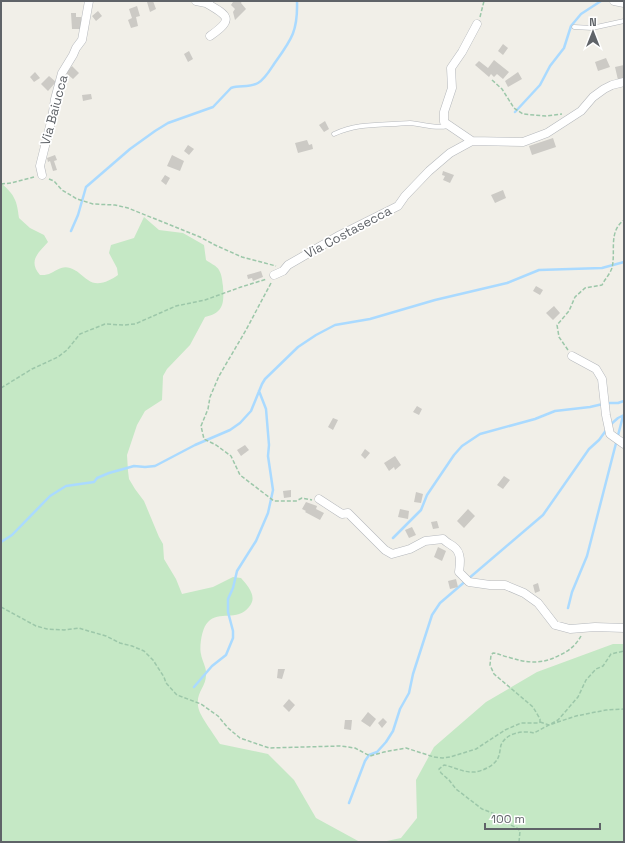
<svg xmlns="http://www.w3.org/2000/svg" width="625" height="843" viewBox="0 0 625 843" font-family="'Space Grotesk',sans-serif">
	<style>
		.green { fill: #c5e8c5 }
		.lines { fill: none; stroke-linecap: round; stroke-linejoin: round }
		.stream { stroke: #aadaff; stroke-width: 2.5 }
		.building { fill: #cccac5 }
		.lane-casing { stroke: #b5b8bc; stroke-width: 5 }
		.street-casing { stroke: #b5b8bc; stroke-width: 9 }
		.path { stroke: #9cc7a9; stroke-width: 1.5; stroke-dasharray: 4 2; stroke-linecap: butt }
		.lane { stroke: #fff; stroke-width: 4 }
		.street { stroke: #fff; stroke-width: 8 }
		.labels { text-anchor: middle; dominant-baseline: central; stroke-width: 3.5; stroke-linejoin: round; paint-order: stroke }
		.street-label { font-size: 13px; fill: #5f6368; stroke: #fff }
	</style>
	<rect width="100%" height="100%" fill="#f1efe8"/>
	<path class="green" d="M1,183C15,195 17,201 19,218L30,228L44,235L48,242C38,253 28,261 40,275C43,275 46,275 49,274C56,271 62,265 70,268C77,270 82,276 88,280C97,287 110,281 118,275L117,268L109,253L111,245L134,238L144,217L159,230L183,233L204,245L206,260C210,263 217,266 219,270C222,275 222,280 223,286C224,303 224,313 205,317L190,345L167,369L163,376L162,400L145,411L137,425L127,455L128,471L129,479L135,489L144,501L159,537L163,544L164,559L176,579L182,594L213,587L233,577L241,578C248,586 258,597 249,607C237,622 219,610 208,622C202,627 199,647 201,654C202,661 207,668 206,675C206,688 194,693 199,710C201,717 215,736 220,744L268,754L294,780L316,818L360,842H1Z
		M613,644H624V842H382L401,838L417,818L416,780L434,747L486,702L537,672Z"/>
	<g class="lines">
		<path class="stream" d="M515,112L540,85L550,66L564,48L571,26L581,14L601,1
			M71,231L78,215L86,187L130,149L155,131L168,123L213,107L231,88C240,85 249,88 258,83C265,79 270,70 274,64C291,40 298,32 297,1
			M610,425L618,418L624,415
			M393,538L421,510L427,495L454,455L462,446L480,434L535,419L555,411L590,407L607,403H618L624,401
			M1,542L12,535L50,496L66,486L94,482L97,478L109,473L134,466L145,467L155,466L195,445L230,430L240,423L251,411L262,384L265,379L298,347L316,335L335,325L370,319L435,300L507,283L539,270L602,268L624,262
			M568,608L572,592L587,556L623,416
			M194,687L212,666L226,655L233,638V631L228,612V599L233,588L237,571L256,541L268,513L273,490L268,456L269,445L266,409L259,391
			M349,803L365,761L369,755L377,752L386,742L393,731L400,709L409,693L413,674L432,615L440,603L543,515L589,449L599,440L607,429"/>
	</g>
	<path class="building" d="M149,1H153L156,9L150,12L147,2Z
		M233,1H242L241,3L246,9L235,20L233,12L235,9L231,5L233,2Z
		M137,6L140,16L136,17L138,26L131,28L128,20L132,18L129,9Z
		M98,11L102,16L96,21L92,16Z
		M71,13H76V17H81V29H72Z
		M503,44L508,48L503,55L498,51Z
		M189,51L193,59L188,62L184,54Z
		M606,58L610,67L598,71L595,62Z
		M494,60L509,72L503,79L497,74L494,77L491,74L489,77L475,65L479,61L488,68Z
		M624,65V78L618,80L615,67Z
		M72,66L79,73L73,79L66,73Z
		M35,72L40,78L34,82L30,77Z
		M518,72L522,79L508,87L505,81Z
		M49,76L56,82L48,91L41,84Z
		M91,94L92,99L83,101L82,95Z
		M325,121L329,129L324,132L319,125Z
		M553,138L556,147L532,155L529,146Z
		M307,140L309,145L312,144L313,149L298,153L295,143Z
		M188,145L194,149L189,155L184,151Z
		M55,155L57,160L54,161L57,170L53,171L50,161L48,162L47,158Z
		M172,155L184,161L180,171L167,166Z
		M443,171L454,175L450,183L443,180L445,176L442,175Z
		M165,175L170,178L166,185L161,181Z
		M503,190L506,198L495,203L491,195Z
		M261,271L263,277L253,281L252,278L248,279L247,275Z
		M536,286L543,290L540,295L533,291Z
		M554,306L560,313L553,320L546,313Z
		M417,406L422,409L419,415L413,412Z
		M333,418L338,420L333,430L328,427Z
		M245,445L249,450L241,456L237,450Z
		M365,449L370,453L365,459L361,455Z
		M395,456L401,465L395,470L394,467L389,471L384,463Z
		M504,476L510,480L503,489L497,485Z
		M291,490V497L284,498L283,491Z
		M416,492L423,494L421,503L414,502Z
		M306,502L317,506L316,509L324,513L320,520L305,512L306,511L302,509Z
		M400,509L409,511L408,519L398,517Z
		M468,509L475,516L464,528L457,521Z
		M437,521L439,528L433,529L431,522Z
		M412,527L416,535L409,538L405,530Z
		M438,547L446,551L442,561L434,557Z
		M456,579L458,587L450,589L448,581Z
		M538,583L540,591L535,593L533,585Z
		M278,669H285L282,679L277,678Z
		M289,699L295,705L289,712L283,706Z
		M368,712L376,719L370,727L361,721Z
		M383,718L387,722L382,728L378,723Z
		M345,720H352L351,730L344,729Z"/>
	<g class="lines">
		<g class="lane-casing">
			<path id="lane" d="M574,27L592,28L624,21
				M334,134C354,125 371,125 392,124C398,124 404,123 410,123C423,124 435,129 447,126"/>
		</g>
		<g class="street-casing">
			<path id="street" d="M196,1L206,3L209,1
				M614,1L624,3
				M206,3C229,16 234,19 210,36
				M472,141L444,122V112L452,88L451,68L462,52L477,24
				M42,175L40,166L52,118L55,99L62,73L73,55L76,48L82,40L89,1
				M274,275L283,271L288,265L340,235L398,206L405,196L429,171L450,153L472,141L523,142L547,133L581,111L593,97L604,89L612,85L624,82
				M572,356L596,369L602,379L606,415L610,434L624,444
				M319,499L342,514L348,513L385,550L392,554L410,549L425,541L443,539C447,543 450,544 454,547C462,553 460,564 459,572L469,582L490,585H505L524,593L538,603L555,625L570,629L595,627L624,628"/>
		</g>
		<path class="path" d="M480,17L484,1
			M492,80L502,89L514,108L523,114L546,116L562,114
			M49,179L54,181L62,190L77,199L93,204L115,205L128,208L200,237L215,245L242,257L276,266
			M1,184L11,183L34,177
			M271,283L246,330L219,376L210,397L208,409L201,426L204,439L216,445L231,456L240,475L274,501H296L302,498L312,500
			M568,350L559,337L557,325L569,311L575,297L585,288L602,285C605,279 610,274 612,268C616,251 608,232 624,220
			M1,388L32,369L58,357L67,350L80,334L105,324L124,325L135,324L176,306L205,300L241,287L267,279
			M1,607L36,626L47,629L64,630L79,628L85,630L106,636L120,643L132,646L144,651L153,660L164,677L166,683L177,695L201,704L218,716L228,728L240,738L269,748L340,746L355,748L370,756L384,752L406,748L434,757L443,758L450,757L476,749L505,730L521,723H539L540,722V719L533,707L494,674L490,665L491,655L493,653C498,653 502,656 508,657C527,663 541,665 560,655C569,651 576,645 581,636
			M540,722L549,725L576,716L606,710L624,709
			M519,842L520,831L517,828L502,821L495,814L482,809L456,789L449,780L441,773L439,769L444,765C454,767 464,773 475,772C483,771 495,765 498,758C500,754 500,749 501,745C506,733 523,730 534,733L558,720L578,697L586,680L596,669L603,666L611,654L624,651"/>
		<use href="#lane" class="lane"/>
		<use href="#street" class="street"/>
	</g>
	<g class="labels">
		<g class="street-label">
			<text transform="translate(54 110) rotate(-75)">Via Baiucca</text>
			<text transform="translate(348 232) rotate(-28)">Via Costasecca</text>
		</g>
	</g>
	<rect width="625" height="843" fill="none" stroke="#5f6368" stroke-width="4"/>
	<g transform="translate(593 32)" stroke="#ffffff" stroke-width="3" paint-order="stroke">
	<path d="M0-3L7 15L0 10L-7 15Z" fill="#5f6368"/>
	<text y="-6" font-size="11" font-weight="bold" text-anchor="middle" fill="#5f6368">N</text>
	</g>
	<path d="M485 823v6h115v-6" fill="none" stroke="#5f6368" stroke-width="2"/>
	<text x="491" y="823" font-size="12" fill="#5f6368" stroke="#ffffff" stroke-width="3" paint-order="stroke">100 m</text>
</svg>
